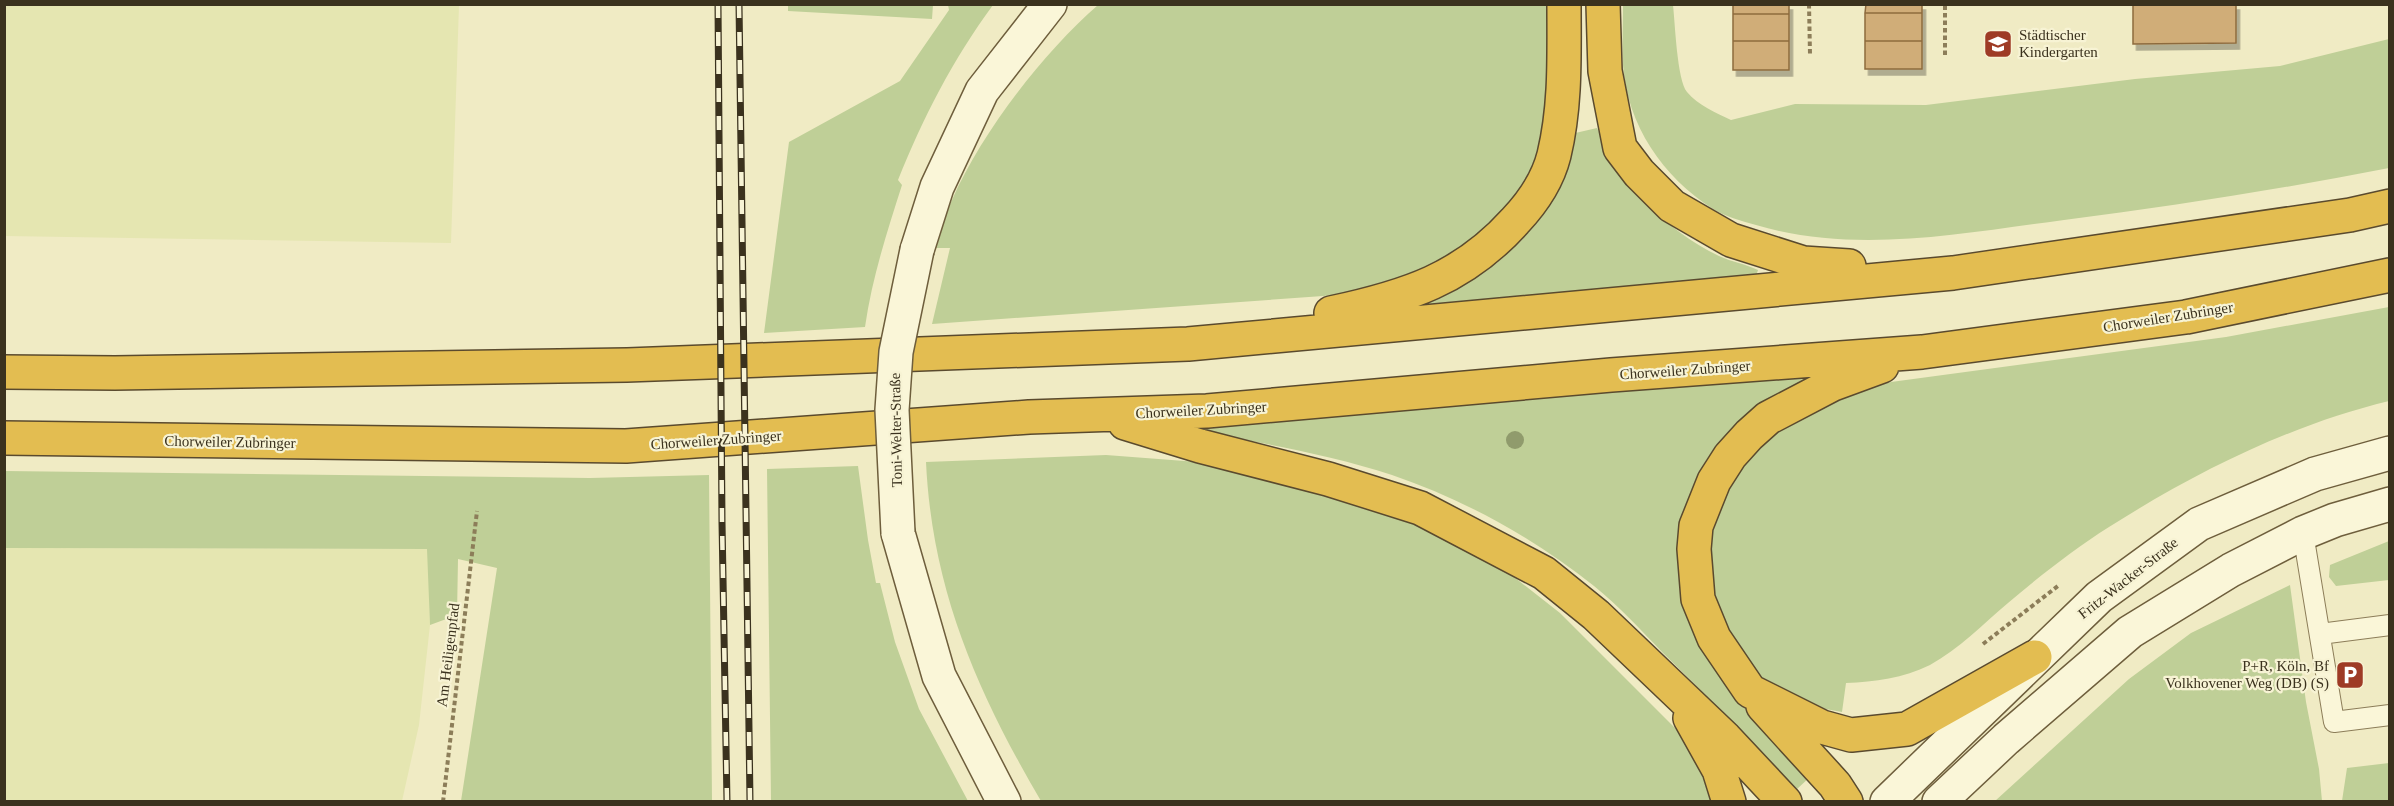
<svg xmlns="http://www.w3.org/2000/svg" width="2394" height="806" viewBox="0 0 2394 806" font-family="'Times New Roman',serif">
	<style>
		.farmland { fill: #e5e6b1 }
		.green { fill: #bfcf97 }
		.building { fill: #d0ad78; stroke: #8d6b3e; stroke-width: 1.5; filter: url(#shadow) }
		.lines { fill: none; stroke-linecap: round; stroke-linejoin: round }
		.lane-casing { stroke: #8c7d59; stroke-width: 22 }
		.secondary-casing { stroke: #6e5e3c; stroke-width: 36 }
		.highway-casing { stroke: #5a4a2e; stroke-width: 36 }
		.path { stroke: #8c7d59; stroke-width: 4; stroke-dasharray: 4.5 3; stroke-linecap: butt }
		.lane { stroke: #faf6d8; stroke-width: 20 }
		.secondary { stroke: #faf6d8; stroke-width: 33 }
		.highway { stroke: #e3bd51; stroke-width: 33 }
		.rail-casing { stroke: #3b321e; stroke-width: 7 }
		.rail { stroke: #f7f3d4; stroke-width: 4.5; stroke-dasharray: 14; stroke-linecap: butt }
		.secondary-bridge-casing { stroke: #6e5e3c; stroke-width: 36; stroke-linecap: butt }
		.secondary-bridge { stroke: #faf6d8; stroke-width: 33 }
		.tree { fill: #909b6c }
		.labels { text-anchor: middle; dominant-baseline: central; stroke-width: 4.5; stroke-linejoin: round; paint-order: stroke }
		.poi-label { font-size: 15px; fill: #3b321e; stroke: #f7f3d4; text-anchor: start }
		.street-label { font-size: 15px; fill: #3b321e; stroke: #f7f3d4 }
	</style>
	<defs>
		<filter id="shadow"><feDropShadow dx="3.5" dy="6" stdDeviation="0" flood-color="#0004"/></filter>
	</defs>
	<rect width="100%" height="100%" fill="#f0ebc4"/>
	<path class="farmland" d="M5,4L459,5L451,243L5,236Z
		M5,548L428,549L430,625L419,725L402,801L5,802Z"/>
	<path class="green" d="M788,4H933V5L932,19L788,11Z
		M948,5H993C953,59 923,118 898,180L902,185C887,232 872,278 865,327L764,333L789,142L900,81L949,10Z
		M1098,5H1549L1550,106L1538,161L1493,232L1409,280L1337,295L932,324L950,248H936C942,232 945,215 952,200C982,132 1043,53 1098,5Z
		M1623,5H1673C1675,22 1677,80 1687,92C1698,105 1716,113 1731,120L1795,104L1926,105L2135,79L2280,66L2389,39V168C2282,189 2173,206 2064,220C1964,233 1855,255 1756,225C1742,221 1726,217 1713,209C1663,177 1627,125 1623,65C1622,45 1623,24 1623,5Z
		M1597,128C1624,184 1663,229 1719,256C1732,262 1746,264 1758,270L1756,276L1412,307L1478,276L1497,263L1522,240L1546,208L1571,134Z
		M2389,307V401C2290,425 2196,472 2109,527C2074,549 2040,576 2008,603C1983,624 1959,649 1930,665C1903,678 1875,682 1846,683L1842,712L1820,708L1787,696L1758,676L1745,662L1711,600L1709,532L1726,482L1779,425L1844,394L1891,382L2226,337Z
		M1820,371C1797,388 1774,405 1750,422C1740,430 1726,437 1717,446C1698,467 1687,498 1683,525C1679,548 1677,574 1682,597C1696,666 1765,726 1811,776L1796,790C1752,743 1709,697 1663,653C1641,630 1619,606 1594,586C1534,538 1465,500 1392,475C1323,452 1251,442 1180,427Z
		M1106,455L1224,464L1377,503L1481,554L1514,577L1560,613L1693,746L1722,801H1041C977,692 932,589 926,462Z
		M858,466L868,540L876,583H880L895,642L919,709L968,801H771L767,469Z
		M5,471L590,478L709,475L712,801H461L497,568L458,559L457,615L430,625L427,549L5,548Z
		M2389,541V580L2336,586L2329,577L2330,565Z
		M2290,585L2306,702L2319,769L2322,801H1995L2129,679L2191,633Z
		M2389,763V801H2342L2347,768Z"/>
	<path class="building" d="M1733,4H1789V14H1733Z
		M1866,4H1922V13H1865Z
		M2133,4H2236V43L2133,44Z
		M1865,13H1922V41H1865Z
		M1733,14H1789V41H1733Z
		M1733,41H1789V70H1733Z
		M1865,41H1922V69H1865Z"/>
	<g class="lines">
		<g class="lane-casing">
			<path id="lane" d="M2303,533L2334,722L2390,715
				M2320,634L2390,625"/>
		</g>
		<g class="secondary-casing">
			<path id="secondary" d="M917,250L937,187L982,91L1050,4
				M898,533L939,676L1004,802
				M1887,802L2099,597L2199,524L2315,474L2390,453
				M1939,802L2006,739L2130,632L2231,570L2303,533L2335,520L2390,504"/>
		</g>
		<g class="highway-casing">
			<path id="highway" d="M1603,4L1605,71L1620,148L1639,173L1672,206L1731,240L1803,263L1849,266
				M1331,313C1406,297 1463,279 1515,221C1532,203 1548,179 1554,155C1566,105 1564,55 1564,4
				M1882,366L1833,384L1768,418L1749,435L1730,456L1714,481L1696,526L1694,549L1698,599L1714,638L1750,691L1822,727L1851,735L1907,729L2035,657
				M4,372L115,373L627,365L1188,344L1953,273L2350,215L2390,206
				M1125,423L1200,446L1328,479L1420,508L1544,573L1596,615L1725,738L1785,802
				M4,438L626,446L1029,417L1207,411L1611,375L1922,352L2186,317L2390,275
				M1763,706L1835,785L1846,802
				M1690,718L1719,770L1729,802"/>
		</g>
		<path class="path" d="M1809,4L1810,54
			M1945,55V4
			M1983,644L2058,586
			M443,802L477,511"/>
		<use href="#lane" class="lane"/>
		<use href="#secondary" class="secondary"/>
		<use href="#highway" class="highway"/>
		<g class="rail-casing">
			<path id="rail" d="M718,4L722,522L727,802
				M739,4L750,802"/>
		</g>
		<use href="#rail" class="rail"/>
		<g class="secondary-bridge-casing">
			<path id="secondary-bridge" d="M898,533L892,410L896,352L917,250"/>
		</g>
		<use href="#secondary-bridge" class="secondary-bridge"/>
	</g>
	<circle class="tree" cx="1515" cy="440" r="9"/>
	<defs>
		<g id="school-square" transform="scale(1.5)"><rect x="-9" y="-9" width="18" height="18" rx="4" fill="#9e3b26" stroke="#f7f3d4"/><path d="M0-5L7-2L0 1L-7-2ZM-4 1L0 2.5L4 1V4Q0 6-4 4Z" fill="#fff"/></g>
		<g id="parking-square" transform="scale(1.5)"><rect x="-9" y="-9" width="18" height="18" rx="4" fill="#9e3b26" stroke="#f7f3d4"/><path d="M-3.5-5.5H1a3.5 3.5 0 0 1 0 7H-1V5.5H-3.5ZM-1-3.4V-.6H.8a1.4 1.4 0 0 0 0-2.8Z" fill="#fff"/></g>
	</defs>
	<g fill-rule="evenodd">
		<use href="#school-square" x="1998" y="44"/>
		<use href="#parking-square" x="2350" y="675"/>
	</g>
	<g class="labels">
		<g class="poi-label">
			<text x="2019" y="35">Städtischer<tspan x="2019" dy="17">Kindergarten</tspan></text>
			<text x="2329" y="666" text-anchor="end">P+R, Köln, Bf<tspan x="2329" dy="17">Volkhovener Weg (DB) (S)</tspan></text>
		</g>
		<g class="street-label">
			<text transform="translate(2168 317) rotate(-9)">Chorweiler Zubringer</text>
			<text transform="translate(1685 370) rotate(-4)">Chorweiler Zubringer</text>
			<text transform="translate(1201 410) rotate(-3)">Chorweiler Zubringer</text>
			<text transform="translate(896 430) rotate(-91)">Toni-Welter-Straße</text>
			<text transform="translate(716 440) rotate(-4)">Chorweiler Zubringer</text>
			<text transform="translate(230 442) rotate(1)">Chorweiler Zubringer</text>
			<text transform="translate(2128 578) rotate(-38)">Fritz-Wacker-Straße</text>
			<text transform="translate(448 655) rotate(-83)">Am Heiligenpfad</text>
		</g>
	</g>
	<rect width="2394" height="806" fill="none" stroke="#3b321e" stroke-width="12"/>
</svg>
